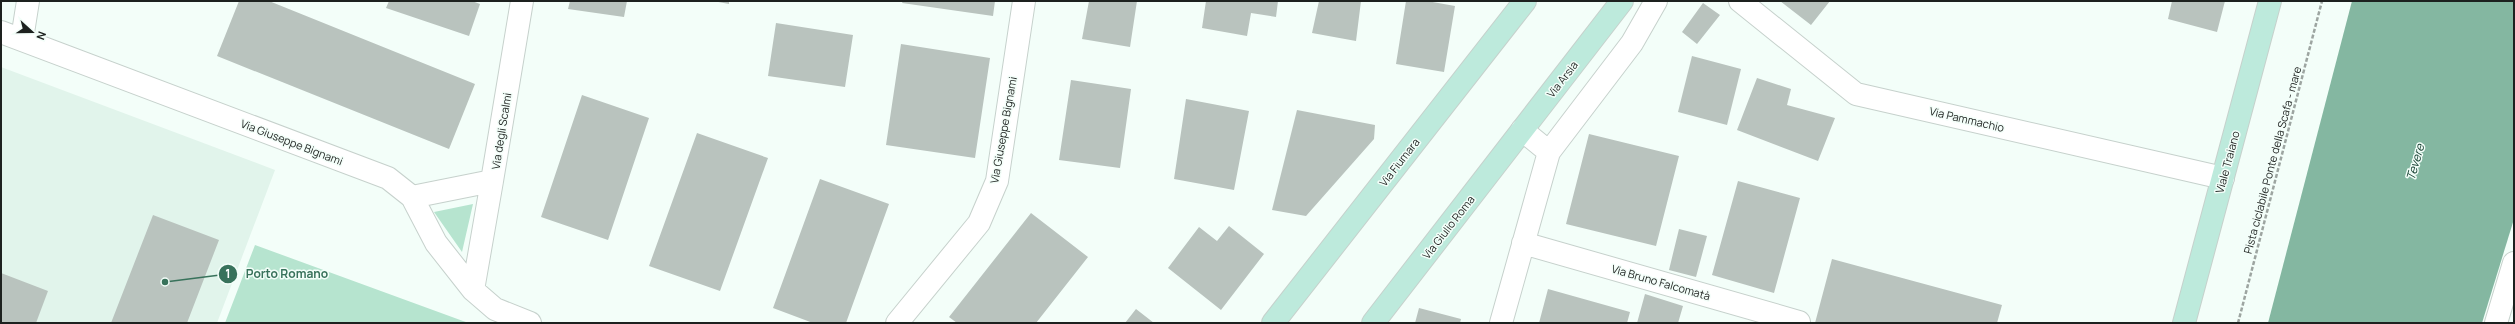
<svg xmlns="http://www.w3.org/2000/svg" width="2515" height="324" viewBox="0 0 2515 324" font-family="Manrope,sans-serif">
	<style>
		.built { fill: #e1f4eb }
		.green { fill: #b6e4cf }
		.water { fill: #84b7a1 }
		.building { fill: #b9c3be }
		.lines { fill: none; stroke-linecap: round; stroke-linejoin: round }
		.street-casing { stroke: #c6d1cc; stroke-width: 24 }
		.secondary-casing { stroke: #c6d1cc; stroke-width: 24 }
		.path { stroke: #9da5a1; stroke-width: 2.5; stroke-dasharray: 4 2; stroke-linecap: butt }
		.street { stroke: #fff; stroke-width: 22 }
		.secondary { stroke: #bdeadc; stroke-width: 22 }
		.labels { text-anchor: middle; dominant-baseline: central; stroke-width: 3; stroke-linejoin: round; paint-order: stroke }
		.street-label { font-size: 11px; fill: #1d211f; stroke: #f3fef9 }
		.water-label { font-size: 12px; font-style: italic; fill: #0f3b2b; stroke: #f3fef9 }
		.leader { fill: none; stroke: #38725b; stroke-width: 1.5 }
		.callout-dot { fill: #38725b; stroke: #f3fef9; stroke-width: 1.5 }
		.mark-label { font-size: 12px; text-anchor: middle; font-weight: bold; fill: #fff }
		.callout-label { font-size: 12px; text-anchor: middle; font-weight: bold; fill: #38725b; stroke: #f3fef9; stroke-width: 3; stroke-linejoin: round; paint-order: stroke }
	</style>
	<rect width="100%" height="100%" fill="#f3fef9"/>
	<path class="built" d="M1,67L275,170L217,323H1Z"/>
	<path class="green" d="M473,204L462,252L434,212Z
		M255,245L463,321L469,323H225Z"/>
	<path class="water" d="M2352,1H2514V219L2482,323H2268Z"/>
	<path class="building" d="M239,1H269L475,84L449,149L217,56Z
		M389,1H472L480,4L469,36L386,8Z
		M570,1H627L624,17L568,9Z
		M713,1H729V4Z
		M903,1H995L993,16L902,3Z
		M1089,1H1137L1130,47L1082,39Z
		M1206,1H1278L1276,17L1251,13L1247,36L1202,28Z
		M1319,1H1361L1356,41L1312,33Z
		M1406,1H1427L1455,6L1444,72L1396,64Z
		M1780,1H1830L1811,25Z
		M2172,1H2225L2217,32L2168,19Z
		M1703,3L1720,15L1697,44L1682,32Z
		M776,23L853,35L845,87L768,76Z
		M901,44L990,58L975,158L886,145Z
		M1692,56L1741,69L1727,125L1678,112Z
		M1757,78L1791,89L1787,105L1835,118L1818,161L1737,130Z
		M1071,80L1131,89L1120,168L1059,160Z
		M582,95L649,118L608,240L541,217Z
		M1186,99L1249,111L1234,190L1174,179Z
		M1297,110L1375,125L1374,139L1306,216L1272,210Z
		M697,133L768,158L720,291L649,266Z
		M1589,134L1679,156L1656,246L1566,224Z
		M820,179L889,204L846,323H813L773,308Z
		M1738,181L1800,198L1774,293L1712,275Z
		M1031,213L1088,257L1036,323H957L949,317Z
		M153,215L219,240L187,323H111Z
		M1229,226L1264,254L1221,310L1168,268L1199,227L1217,241Z
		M1679,229L1707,236L1696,277L1669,270Z
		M1832,259L2002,305L1997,323H1815Z
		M1,273L48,291L36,323H1Z
		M1548,289L1630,312L1627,323H1539Z
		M1645,294L1683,306L1678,323H1637Z
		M1419,308L1461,319L1460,323H1415Z
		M1136,309L1154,323H1125Z"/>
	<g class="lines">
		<g class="street-casing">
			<path id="street" d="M1740,1L1856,94L2223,178
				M1,32L388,178L412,197L436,243L473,290L495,309L530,323
				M22,39L28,1
				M1522,130L1549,152
				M412,197L492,181L522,1
				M1523,243L1799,322
				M473,290L492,181
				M897,323L979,223L997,181L1024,1
				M1501,323L1549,152L1632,43L1656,1
				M2496,323L2514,263"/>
		</g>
		<g class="secondary-casing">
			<path id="secondary" d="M1273,323L1525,1
				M1373,323L1622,1
				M2184,323L2270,1"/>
		</g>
		<path class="path" d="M2238,323L2322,1"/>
		<use href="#street" class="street"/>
		<use href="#secondary" class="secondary"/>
	</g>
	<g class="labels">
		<g class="street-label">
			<text transform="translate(1562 79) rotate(-52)">Via Arsia</text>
			<text transform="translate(1967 119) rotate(13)">Via Pammachio</text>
			<text transform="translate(1003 130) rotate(-80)">Via Giuseppe Bignami</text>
			<text transform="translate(501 131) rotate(-81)">Via degli Scalmi</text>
			<text transform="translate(292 142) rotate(21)">Via Giuseppe Bignami</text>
			<text transform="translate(2272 160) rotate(-75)">Pista ciclabile Ponte della Scafa - mare</text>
			<text transform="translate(1399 162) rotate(-52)">Via Fiumara</text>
			<text transform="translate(2227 162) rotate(-75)">Viale Traiano</text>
			<text transform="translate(1448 227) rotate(-52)">Via Giulio Roma</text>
			<text transform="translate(1661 282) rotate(16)">Via Bruno Falcomatà</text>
		</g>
		<g class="water-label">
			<text transform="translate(2415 162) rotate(-74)">Tevere</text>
		</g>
	</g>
	<path class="leader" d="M165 282L228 274"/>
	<g class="callout-dot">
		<circle cx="165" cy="282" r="4"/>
		<circle cx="228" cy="274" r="10"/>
	</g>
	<g class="mark-label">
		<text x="228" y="278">1</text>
	</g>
	<g class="callout-label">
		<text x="287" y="278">Porto Romano</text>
	</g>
	<rect width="2515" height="324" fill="none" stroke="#1d211f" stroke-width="4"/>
	<g transform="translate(32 32) rotate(111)" stroke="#f3fef9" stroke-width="3" paint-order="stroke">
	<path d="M0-3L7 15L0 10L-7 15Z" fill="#1d211f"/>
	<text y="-6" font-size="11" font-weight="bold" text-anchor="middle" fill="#1d211f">N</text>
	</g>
</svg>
